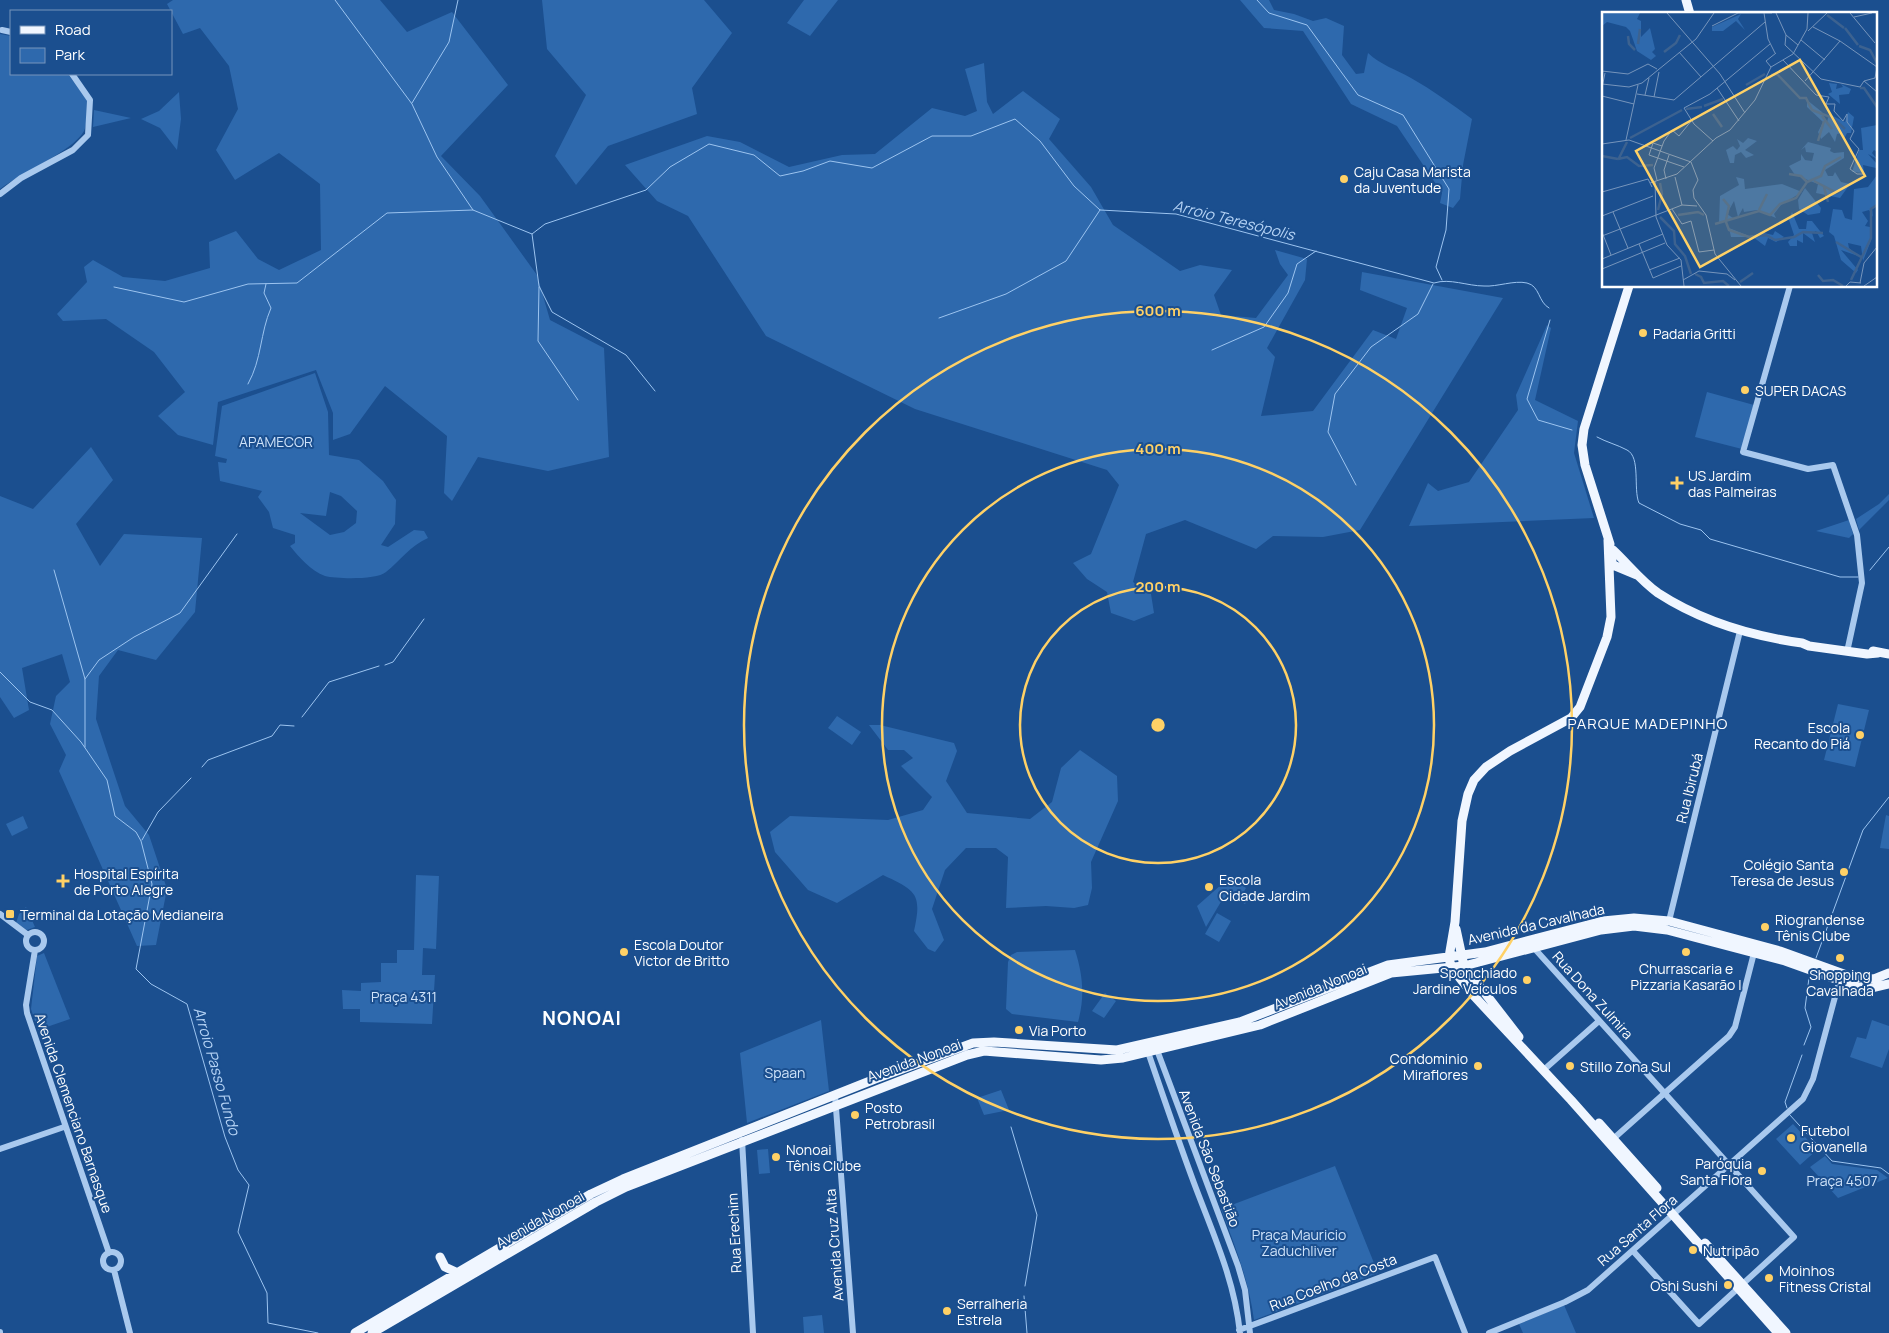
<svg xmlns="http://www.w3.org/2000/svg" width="1889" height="1333" viewBox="0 0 1889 1333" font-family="Manrope,sans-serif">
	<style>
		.green { fill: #2e69ad; fill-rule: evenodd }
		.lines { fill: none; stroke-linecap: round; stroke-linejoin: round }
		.stream { stroke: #9cc4f0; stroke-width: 1 }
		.minor { stroke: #a9c9ee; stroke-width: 6 }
		.major { stroke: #f0f6ff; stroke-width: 9 }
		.ring { fill: none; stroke: #ffd166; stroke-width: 2.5 }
		.poi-dot { fill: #ffd166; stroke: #1b4f8f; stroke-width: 2 }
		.labels { text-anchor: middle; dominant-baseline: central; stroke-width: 4; stroke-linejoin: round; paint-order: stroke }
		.poi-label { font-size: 14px; fill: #fff; stroke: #1b4f8f; text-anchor: start }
		.park-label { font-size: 14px; fill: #cfe3fa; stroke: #1b4f8f }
		.street-label { font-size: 14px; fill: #fff; stroke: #1b4f8f }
		.water-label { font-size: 15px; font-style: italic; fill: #b5d3f5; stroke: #1b4f8f }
		.neighbourhood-label { font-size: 15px; letter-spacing: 1px; fill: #fff; stroke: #1b4f8f }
		.district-label { font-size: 19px; font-weight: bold; letter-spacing: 1px; fill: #fff; stroke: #1b4f8f }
		.inset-river { fill: none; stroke: #3c6290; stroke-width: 2.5 }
		.inset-road { fill: none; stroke: #7695bc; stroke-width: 1 }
		.view { fill: #ffd166; fill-opacity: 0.15; stroke: #ffd166; stroke-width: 2.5 }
		.inset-edge { fill: none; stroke: #fff; stroke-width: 2.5 }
		.centre { fill: #ffd166; stroke: #1b4f8f; stroke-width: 2.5 }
		.ring-label { font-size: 15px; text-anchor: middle; font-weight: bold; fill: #ffd166; stroke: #1b4f8f; stroke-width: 4; stroke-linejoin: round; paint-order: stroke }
	</style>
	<rect width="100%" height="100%" fill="#1b4f8f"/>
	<path class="green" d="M173,0H380L407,32L452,12L508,85L441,156L480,196L537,275L550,320L604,348L609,457L548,471L478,457L452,501L444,493L447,436L385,386L350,434L333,440V413L316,370L218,402L213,445L178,435L158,416L185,392L154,352L106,319L63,321L57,314L87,282L84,267L93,260L123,277L165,281L210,268L209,242L236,231L258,259L279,270L321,250L320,184L279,153L235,180L216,150L238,109L229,66L200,28L183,34L167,4Z
		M542,0H704L732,33L692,88L697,114L608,146L576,185L555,156L586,95L547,49Z
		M804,0H838L810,36L787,23Z
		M1240,0H1269L1274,10L1294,14L1313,21L1326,18L1344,26L1342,55L1356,74L1364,73L1368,53C1381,65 1395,69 1411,78C1432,90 1452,104 1472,119L1463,165L1460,199L1453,208L1440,203L1442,193L1397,126L1351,104L1303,31L1264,28Z
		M0,34L11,36V74H68L87,100C86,109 88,124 84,131C72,152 22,172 0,189Z
		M984,63L987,102L993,114L1023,91L1060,119L1049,139L1091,187L1113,225L1180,271L1200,265L1232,270L1214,295L1221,315L1256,318L1288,275L1280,264L1275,250L1307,259L1305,280L1267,348L1275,357L1261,416L1313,411L1373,330L1396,339L1407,308L1360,290L1362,272L1503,298L1360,530L1323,537L1273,536L1256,549L1185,520L1146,534L1133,582L1151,594L1154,613L1134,621L1111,613L1107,592L1087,579L1073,563L1091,554L1119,485L1107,470L915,409L766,336L688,216L657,201L625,165L707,136L740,142L789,167L842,155L875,154L932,108L965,116L977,111L965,69Z
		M179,92L181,119L177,150L160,128L141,119L159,111Z
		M94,110L131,118L93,127Z
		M1547,325L1551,328L1535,400L1578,421L1574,453L1594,518L1409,526L1428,483L1438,491L1469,482L1518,410L1516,395Z
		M315,373L328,412L329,455L359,460L383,481L396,500L395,524L381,545L388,547L414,530L424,531L428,538C410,546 401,560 386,572C377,580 337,579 325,576C311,571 299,557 290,546L295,543V535L273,528L269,512L258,497L262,491L220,481L218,462L226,463L227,459L215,456L222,406ZM330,492L341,496L357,511L356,523L344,532L330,535L300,513L326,516Z
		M1707,392L1754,405L1742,449L1695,437Z
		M91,447L113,480L76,524L100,566L124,534L202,538L195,612L156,660L118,650L99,676L96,719L125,806L149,835L167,889L156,945L137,946L59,771L66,755L50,724L56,696L70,682L62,654L22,668L29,710L14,718L0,697V496L33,509Z
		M1889,494V500L1859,530L1856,519L1879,504Z
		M1849,520L1853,534L1849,538L1816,531Z
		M1838,704L1869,710L1855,767L1824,760Z
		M837,716L861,732L852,745L828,728Z
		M869,725H880L954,743L957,751L946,781L967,813L1030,819L1052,802L1061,768L1080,750L1117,776L1118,801L1091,862L1092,888L1088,905L1074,908L1046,906L1006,908L1008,857L996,848H966L945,870L932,909L944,940L935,952L928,949L914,931C922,894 917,891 883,875L837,903L808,890L775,852L770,832L790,816L888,820L923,810L932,797L901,766L913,758L904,750H888Z
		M1886,815L1889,816V849L1880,848Z
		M23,816L28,828L12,836L6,824Z
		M416,875L439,876L436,949L423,948L422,975H435L432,1024L360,1022V1009H343L342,990L361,991V983L381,982V963H397V950H414Z
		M1230,877L1246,888L1242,895L1248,900L1245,904L1228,895L1222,900L1206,927L1197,906Z
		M26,907L35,927L27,930L16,923L19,914Z
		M1217,913L1231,921L1219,942L1205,934Z
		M1075,950C1083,975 1085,997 1078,1022L1012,1014L1006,1009L1008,962L1011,955L1017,952Z
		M44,953L70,1019L38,1030L31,1009L37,956Z
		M1105,993L1116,1001L1104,1018L1092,1011Z
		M821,1020L829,1091L747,1123L740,1053Z
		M1872,1020L1889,1026V1049L1882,1068L1850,1057L1857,1037L1866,1039Z
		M1001,1090L1009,1110L984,1115L977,1098Z
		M1793,1124L1817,1150L1800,1165L1776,1139Z
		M768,1149L770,1173L759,1174L757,1150Z
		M1825,1156L1832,1164L1877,1170L1888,1178L1838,1198L1810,1167Z
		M1335,1166L1378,1273L1254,1320C1249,1281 1235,1246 1221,1209Z
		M1564,1305L1576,1333H1523L1519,1324Z
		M822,1315L824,1333H804L803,1317Z"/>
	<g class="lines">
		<path class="stream" d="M335,0L412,104L437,157L473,210
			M1257,0L1269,13L1307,25L1358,95L1403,115L1449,189L1446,230L1436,267L1442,280
			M412,103L449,42L458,0
			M532,234L539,286L552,312L626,355L655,391
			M114,287L184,302L248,284L297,283L387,213L473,210L532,234L545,224L646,190L670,167L709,144L754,155L780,176L803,171L830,161L872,168L932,136H971L1015,119L1040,141L1074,186L1100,210L1176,214L1434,283C1450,278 1467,286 1484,286C1497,287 1514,280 1527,283C1540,286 1538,302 1549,308
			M539,287L538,341L578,400
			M939,318L1006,294L1066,261L1100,210
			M1550,320L1527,399L1538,420L1572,430
			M1212,350L1264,327L1288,293L1297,264L1316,251
			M248,384C262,359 260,333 271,308L264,293L266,284
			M1597,437C1606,442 1618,445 1627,450C1641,457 1633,489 1639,503L1680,524L1701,530L1710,539L1840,577H1858
			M1356,485L1328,432L1335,394L1371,347L1418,314L1433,284
			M54,570L85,679V747
			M1870,570L1889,547
			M385,665L393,662L424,619
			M0,672L30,702L52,710L81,742L107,780L115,816L136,832L141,841L152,884L136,969L151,984L187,1004L225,1137L238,1170L249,1185L238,1232L267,1293L268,1323L318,1333
			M85,679L99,660L134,637L180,613L237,534
			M302,717L329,682L379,666
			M202,767L208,760L272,736L280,725L294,726
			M142,840L158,812L191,778
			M1816,958L1863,830L1889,797
			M1804,1045L1811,1027L1805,1008L1809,978
			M1787,1108L1785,1102L1802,1055
			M1789,1114L1832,1161L1881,1168L1889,1174
			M1011,1127L1037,1215L1025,1286
			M1024,1296L1027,1333"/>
		<path class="minor" d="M2,30L11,32
			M0,194L21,178L73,150L88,135L90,100L72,74
			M1790,286L1743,452L1808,469L1833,465L1857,535L1862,583L1847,652
			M0,914L28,935
			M1669,921L1740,631
			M26 941a9 9 0 1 1 18 0a9 9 0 1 1-18 0Z
			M1534,948L1794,1237L1699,1324L1633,1251
			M35,950L26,1005L27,1013L109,1253
			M1157,1050L1238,1266L1245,1290L1250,1333
			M1148,1052C1163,1096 1178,1140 1194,1183C1213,1234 1234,1278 1240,1333
			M1547,1067L1599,1021
			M835,1095L853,1333
			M1613,1139L1729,1036L1735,1027L1755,949
			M742,1140L753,1333
			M0,1149L64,1127
			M103 1261a9 9 0 1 1 18 0a9 9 0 1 1-18 0Z
			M114,1270L130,1333
			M1239,1330L1435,1257L1465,1333
			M0,1332V1333
			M1489,1333L1565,1302L1588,1290L1803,1099L1813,1079L1839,982"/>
		<path class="major" d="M1686,0L1690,14
			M1608,540L1611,617L1607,637L1580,707L1571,718L1510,751L1486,767L1474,780L1468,794L1462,821L1455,922L1449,957L1451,967L1474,996L1571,1100L1778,1333
			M1610,544L1585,465L1582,445L1584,429L1629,286
			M1613,550C1628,564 1641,581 1658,593C1701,621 1751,636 1802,643L1809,646L1867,654L1878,653
			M1611,558L1613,565L1637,575
			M1873,651L1889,654
			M1456,929L1464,966L1519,1037
			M1599,1123L1657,1188
			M1705,1243L1786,1333
			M440,1257L445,1267L458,1273
			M355,1333L591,1194L623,1179L875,1079L973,1043L994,1042L1117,1050L1240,1022L1388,965L1485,952L1603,921L1634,918L1669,921L1780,951L1852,977L1874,979L1889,973
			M372,1333L596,1202L626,1187L967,1055L984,1051L1101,1060L1123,1058L1260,1025L1391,973L1464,966L1601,930L1634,926L1667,930L1785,961L1858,987L1871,988L1889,984"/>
	</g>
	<g class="ring">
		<circle cx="1158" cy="725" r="138"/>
		<circle cx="1158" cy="725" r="276"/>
		<circle cx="1158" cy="725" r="414"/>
	</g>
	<g class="poi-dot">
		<circle cx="1344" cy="179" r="5"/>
		<circle cx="1643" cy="333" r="5"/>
		<circle cx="1745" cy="390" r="5"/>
		<path d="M1674.5 475.5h5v5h5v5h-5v5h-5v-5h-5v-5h5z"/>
		<circle cx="1860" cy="735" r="5"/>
		<circle cx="1844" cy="872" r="5"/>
		<path d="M60.5 873.5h5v5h5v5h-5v5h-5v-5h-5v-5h5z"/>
		<circle cx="1209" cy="887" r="5"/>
		<rect x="5" y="909" width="10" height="10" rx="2.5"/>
		<circle cx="1765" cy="927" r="5"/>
		<circle cx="624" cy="952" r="5"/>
		<circle cx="1686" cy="952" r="5"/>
		<circle cx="1840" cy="958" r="5"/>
		<circle cx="1527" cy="980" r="5"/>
		<circle cx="1019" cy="1030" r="5"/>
		<circle cx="1478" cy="1066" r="5"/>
		<circle cx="1570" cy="1066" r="5"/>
		<circle cx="855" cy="1115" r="5"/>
		<circle cx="1791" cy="1138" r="5"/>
		<circle cx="776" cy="1157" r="5"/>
		<circle cx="1762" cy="1171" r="5"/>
		<circle cx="1693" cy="1250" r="5"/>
		<circle cx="1769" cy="1278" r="5"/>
		<circle cx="1728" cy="1285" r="5"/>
		<circle cx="947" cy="1311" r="5"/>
	</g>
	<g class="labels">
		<g class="poi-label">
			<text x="1354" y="171">Caju Casa Marista<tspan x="1354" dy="16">da Juventude</tspan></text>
			<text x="1653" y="333">Padaria Gritti</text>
			<text x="1755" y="390">SUPER DACAS</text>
			<text x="1688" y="475">US Jardim<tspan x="1688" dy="16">das Palmeiras</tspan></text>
			<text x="1850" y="727" text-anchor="end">Escola<tspan x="1850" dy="16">Recanto do Piá</tspan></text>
			<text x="1834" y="864" text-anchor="end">Colégio Santa<tspan x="1834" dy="16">Teresa de Jesus</tspan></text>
			<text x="74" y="873">Hospital Espírita<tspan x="74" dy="16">de Porto Alegre</tspan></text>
			<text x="1219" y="879">Escola<tspan x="1219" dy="16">Cidade Jardim</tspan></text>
			<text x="20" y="914">Terminal da Lotação Medianeira</text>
			<text x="1775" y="919">Riograndense<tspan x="1775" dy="16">Tênis Clube</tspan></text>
			<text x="634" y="944">Escola Doutor<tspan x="634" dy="16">Victor de Britto</tspan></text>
			<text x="1686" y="968" text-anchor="middle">Churrascaria e<tspan x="1686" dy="16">Pizzaria Kasarão I</tspan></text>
			<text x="1517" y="972" text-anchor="end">Sponchiado<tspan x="1517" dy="16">Jardine Veículos</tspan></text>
			<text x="1840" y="974" text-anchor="middle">Shopping<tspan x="1840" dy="16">Cavalhada</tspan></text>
			<text x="1029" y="1030">Via Porto</text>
			<text x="1468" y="1058" text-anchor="end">Condominio<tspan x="1468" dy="16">Miraflores</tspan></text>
			<text x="1580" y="1066">Stillo Zona Sul</text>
			<text x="865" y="1107">Posto<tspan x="865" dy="16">Petrobrasil</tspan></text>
			<text x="1801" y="1130">Futebol<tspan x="1801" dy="16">Giovanella</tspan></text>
			<text x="786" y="1149">Nonoai<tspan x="786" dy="16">Tênis Clube</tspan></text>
			<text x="1752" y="1163" text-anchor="end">Paróquia<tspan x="1752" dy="16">Santa Flora</tspan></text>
			<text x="1703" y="1250">Nutripão</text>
			<text x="1779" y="1270">Moinhos<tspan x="1779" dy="16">Fitness Cristal</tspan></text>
			<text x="1718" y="1285" text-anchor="end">Oshi Sushi</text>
			<text x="957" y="1303">Serralheria<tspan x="957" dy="16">Estrela</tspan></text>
		</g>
		<g class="park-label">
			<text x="276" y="441">APAMECOR</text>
			<text x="404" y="996">Praça 4311</text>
			<text x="785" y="1072">Spaan</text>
			<text x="1842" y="1180">Praça 4507</text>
			<text x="1299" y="1234">Praça Mauricio<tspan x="1299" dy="16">Zaduchliver</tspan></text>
		</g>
		<g class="street-label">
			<text transform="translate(1689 788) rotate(-76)">Rua Ibirubá</text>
			<text transform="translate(1536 924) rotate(-13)">Avenida da Cavalhada</text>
			<text transform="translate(1320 986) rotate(-22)">Avenida Nonoai</text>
			<text transform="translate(1593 995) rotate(48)">Rua Dona Zulmira</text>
			<text transform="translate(914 1060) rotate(-20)">Avenida Nonoai</text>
			<text transform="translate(74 1113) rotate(71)">Avenida Clemenciano Barnasque</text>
			<text transform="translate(1210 1158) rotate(69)">Avenida São Sebastião</text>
			<text transform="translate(540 1219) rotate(-30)">Avenida Nonoai</text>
			<text transform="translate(1637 1230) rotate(-41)">Rua Santa Flora</text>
			<text transform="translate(734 1233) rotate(-93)">Rua Erechim</text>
			<text transform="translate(834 1245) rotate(-94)">Avenida Cruz Alta</text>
			<text transform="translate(1333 1282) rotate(-21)">Rua Coelho da Costa</text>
		</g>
		<g class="water-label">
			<text transform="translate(1234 220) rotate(14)">Arroio Teresópolis</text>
			<text transform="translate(217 1071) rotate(74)">Arroio Passo Fundo</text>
		</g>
		<g class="neighbourhood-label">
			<text x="1648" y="723">PARQUE MADEPINHO</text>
		</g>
		<g class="district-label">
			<text x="582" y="1018">NONOAI</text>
		</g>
	</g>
	<g transform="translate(1602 12)">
		<rect width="275" height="275" fill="#1b4f8f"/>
		<path d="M0,1H38L35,7L39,9V25L48,16L53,37L50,40L54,44L49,48L35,39L28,19L24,15L5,10L0,14ZM139,2L136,7L143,18L134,9L121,19H110V15ZM227,71L235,72L234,77L241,75L239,72L249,77L247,82L237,83L238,92L226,82L230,80ZM205,88L220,100L225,110L227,102L243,110L246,100L252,105L249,121H245L242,127L240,121L235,122L233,130L227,120L219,127L216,120L221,110L205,95ZM275,113V140L272,138L270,141L275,147L266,142L275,152L274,156L261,153L262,161L250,160L257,138H261L259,116ZM146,126L155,129L143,138L152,143L144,146L139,140L133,143L132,151H128L124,138L131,134L135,138L138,134L135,127L141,131ZM206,130L229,136L228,139L232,141L242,140V146L223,158L226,164H231L233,160L239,170L248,172L238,186L214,181L216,172L193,163L187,154L199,148V142L203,148L210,149L212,141L204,140L203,135L199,138ZM275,163V194L270,197L271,205L267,198L260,200L266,209L263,214L268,215L270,226L261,249L259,234L246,231L247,236L256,244L239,238L256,258L254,261L239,248L232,224L227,220L231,197L240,198L243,206L250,208L252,177L266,175ZM134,165L142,167L143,177L180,172L200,180L179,193L172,202L174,206L155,198L142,200L141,196L136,205L132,189L125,202L131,206L117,211L118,184L137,173ZM203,176L219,196L218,201L206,203L197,197L196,188ZM190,200L197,217H204L205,209H210L222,224L218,226L214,219L210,221L213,230L201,221V231L195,228V234H188L186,230L192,223L187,208ZM127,216L147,224L162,221L171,223L173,219L182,225L174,230L166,226L163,234L151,225H129Z" fill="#2e69ad"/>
		<path class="inset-river" d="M225,3L242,16M243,16L256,33M26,24L27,32L33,38M36,32L38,17M257,34L268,38L275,51M62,40L74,31L78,23M169,63L175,62L198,86H204L210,98L231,106L243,117M144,73L163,62M258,76H262L275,95M102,94L121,87M84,97L100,95M111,102L120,115M220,104L230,117M28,126L80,98M216,129L222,109M0,144L16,147M17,146L25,130M16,147L25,145L37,154L51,153M187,162L199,164L205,170M212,169L235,181L240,178M222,175L226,190M121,187L127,194L124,208M56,198L60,182L58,171M157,198L165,182M76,203L96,200L102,203M58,205L72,219L73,232L83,244L89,262M124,210L127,218L147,225L164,223L173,228L192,225L201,220L221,221M113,212L157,199L168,203L178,192L194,186L205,170L219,164L223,154L239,145M234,230L259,245M93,262L99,265L102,271L121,269L127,274M216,263L221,269L231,268L241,274M249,268L269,226V197L275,193M138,270L151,261"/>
		<path class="inset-road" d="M65,1L118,62L143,101M162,1L166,27L173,41M174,1L184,23L183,33L219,67L258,75L262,69L273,66L275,55M248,1L273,31M252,5L270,1M110,14L136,1H170M211,15L238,29L275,55M206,19L225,1M184,23L196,33M199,28L223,48M77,40L99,65M181,48L214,83M169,55L164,49L174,41M0,59L26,62L46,52L55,57M203,69L238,29M262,69L275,80M0,72L27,75L40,71L94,27L112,1M0,76L3,61M115,76L137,109M35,82L72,88L163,10M43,83L47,66M214,83L227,85L224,92H233L232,99L241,109L245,102V110L252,119L248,127L257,137L248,157L255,162H261M0,84L32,92M52,85L57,60M24,128L36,73M111,129L92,112L82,96L108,82L168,32M0,132L27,128L89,150L96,168L91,178L92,186L104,203L113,242L139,274M60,134L51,131L47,143L82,155M73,165L80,193M64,167L62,158L67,143M55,168L52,156L62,129L70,118L77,124L90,108M53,169L54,205L65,233L79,248L82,274M48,171L75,162L114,126L128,118L153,88L169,55L191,42L205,17L206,1M0,180L46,167L50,175M70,197L80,212L89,209L97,240L112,238M11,200L26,236M0,204L51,184M0,220L9,243M0,224L80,193L95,194M37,232L51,266L79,254M0,247L61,222M0,257L63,231M47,258L78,246M81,268L97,259L125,262L133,268M258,271L262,251L275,235M244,274L248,270L259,271M262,274L275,265"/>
		<path class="view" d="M198,48L263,164L98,255L34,139Z"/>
		<rect width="275" height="275" class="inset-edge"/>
	</g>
	<circle cx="1158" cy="725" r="8" class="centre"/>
	<g class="ring-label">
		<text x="1158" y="316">600 m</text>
		<text x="1158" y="454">400 m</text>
		<text x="1158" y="592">200 m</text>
	</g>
	<rect x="10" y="10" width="162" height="65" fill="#1b4f8f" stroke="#7695bc"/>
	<rect x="20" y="26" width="25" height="8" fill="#f0f6ff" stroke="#7695bc"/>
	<text x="55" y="35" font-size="15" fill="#ffffff">Road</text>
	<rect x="20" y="48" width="25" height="15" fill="#2e69ad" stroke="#7695bc"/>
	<text x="55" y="60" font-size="15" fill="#ffffff">Park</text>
</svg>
